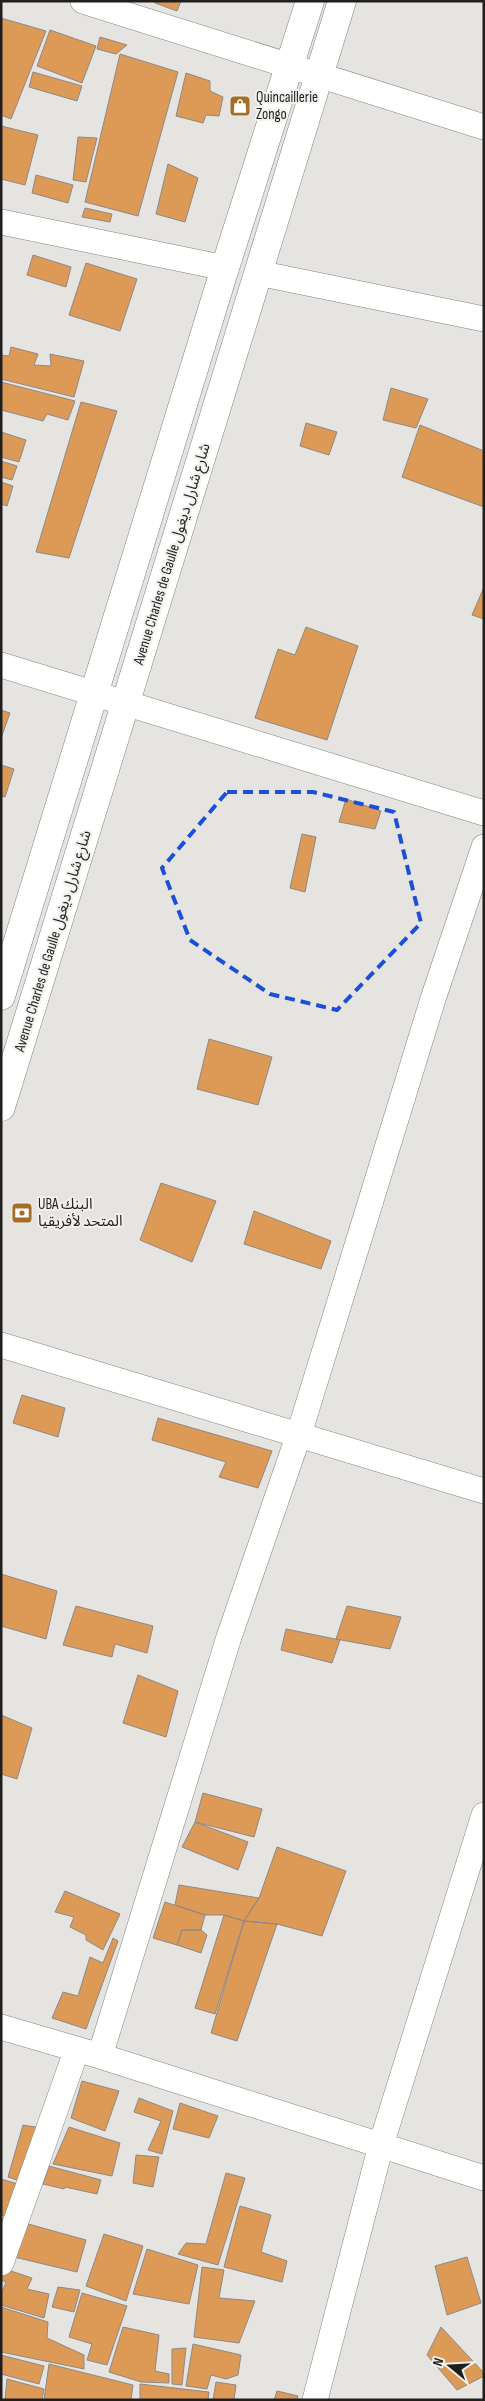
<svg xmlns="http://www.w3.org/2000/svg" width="485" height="2401" viewBox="0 0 485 2401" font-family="'Sofia Sans Condensed','Noto Sans Arabic',sans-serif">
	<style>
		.building { fill: #dd9956; stroke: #8c8987 }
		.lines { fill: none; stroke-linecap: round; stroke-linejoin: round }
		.minor-casing { stroke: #838380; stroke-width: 26 }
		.primary-casing { stroke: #838380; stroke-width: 29 }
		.minor { stroke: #fff; stroke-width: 25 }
		.primary { stroke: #fff; stroke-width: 28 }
		.marked { fill: none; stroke: #1d4ed8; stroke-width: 4; stroke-dasharray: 10 6; stroke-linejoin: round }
		.labels { text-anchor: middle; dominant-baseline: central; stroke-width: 4; stroke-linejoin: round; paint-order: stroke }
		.poi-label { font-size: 15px; fill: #201f1e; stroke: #f2f1ee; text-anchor: start }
		.street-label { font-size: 15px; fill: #201f1e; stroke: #f2f1ee }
	</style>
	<rect width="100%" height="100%" fill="#e5e4e1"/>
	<path class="building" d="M155,1H181L177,11L155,3Z
		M1,18L46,31L11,119L1,115Z
		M50,30L96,46L82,83L37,66Z
		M100,37L127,45L116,54L97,49Z
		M120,54L178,72L138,216L85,202Z
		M33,72L82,86L77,101L29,87Z
		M186,73L210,81V91L223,97L219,116L206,115L203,123L176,116Z
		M1,126L38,135L25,185L1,179Z
		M78,137L97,138L86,182L73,180Z
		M168,164L198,178L185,222L156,214Z
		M36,175L73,185L68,203L32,193Z
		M85,208L112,214L110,222L82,217Z
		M33,255L71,267L66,287L27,275Z
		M86,263L137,279L120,331L69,315Z
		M11,347L38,354L34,365L51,366L50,354L84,361L74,397L1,379V355L9,356Z
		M1,382L75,401L68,420L47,414L43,421L1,410Z
		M391,388L428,399L416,428L383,420Z
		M81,402L117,411L69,558L36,552Z
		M306,423L337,432L329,455L300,446Z
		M420,425L484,451V507L402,477Z
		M1,432L26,440L19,462L1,457Z
		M1,461L17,466L12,480L1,477Z
		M1,482L13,486L7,506L1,504Z
		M484,587V619L472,615Z
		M306,627L358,646L327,740L255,718L278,649L295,655Z
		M1,710L10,713L1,738Z
		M1,765L14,769L5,797L1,796Z
		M346,799L381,811L375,829L339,822Z
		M302,834L316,837L305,892L290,888Z
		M209,1039L272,1057L258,1105L197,1089Z
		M161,1183L216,1201L192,1262L140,1240Z
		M254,1211L331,1241L321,1269L244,1244Z
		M22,1395L65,1408L58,1437L13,1423Z
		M158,1418L272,1451L258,1488L219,1477L226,1462L152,1440Z
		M1,1574L57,1591L46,1639L1,1626Z
		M76,1606L153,1626L147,1653L115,1644L112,1657L63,1645Z
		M347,1606L401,1617L390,1649L336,1639Z
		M286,1629L340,1640L332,1663L281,1650Z
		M138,1675L178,1691L166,1737L123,1723Z
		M1,1715L32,1728L17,1779L1,1774Z
		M203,1793L262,1809L254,1837L195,1822Z
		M195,1822L248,1842L238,1870L182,1847Z
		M277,1847L346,1871L322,1936L277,1924L244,1921L259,1898Z
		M179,1885L259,1898L244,1921L224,1915H205L175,1905Z
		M65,1891L120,1914L103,1950L86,1940V1935L70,1927L74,1917L55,1912Z
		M165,1902L205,1915L201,1930H182L177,1945L153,1938Z
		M224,1915L244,1921L215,2014L195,2008Z
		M244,1921L277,1924L237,2041L211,2033Z
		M182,1930H201L207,1935L201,1953L177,1945Z
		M113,1938L118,1941L86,2029L52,2018L63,1992L78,1996L90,1957L103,1963Z
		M82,2081L119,2091L105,2131L71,2118Z
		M139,2098L173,2111L162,2154L148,2150L161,2121L134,2112Z
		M180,2103L218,2116L209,2138L173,2129Z
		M23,2125L41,2128L20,2181L8,2177Z
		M69,2127L120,2143L112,2176L53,2164Z
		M136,2155L159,2157L153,2187L133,2183Z
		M49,2166L101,2180L97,2194L65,2187L64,2189L43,2184Z
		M226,2173L245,2178L218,2265L178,2254L186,2243L206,2244Z
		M1,2179L18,2184L5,2216L1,2215Z
		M240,2206L271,2215L261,2252L287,2261L282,2282L224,2267Z
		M21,2222L86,2240L77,2272L10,2256Z
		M104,2234L143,2246L126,2301L86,2286Z
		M147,2249L198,2265L189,2304L133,2294Z
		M467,2257L481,2303L447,2315L435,2266Z
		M202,2267L224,2270L219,2298L255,2301L239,2343L194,2337Z
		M5,2269L32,2278L27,2289L49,2294L44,2318L1,2305V2295L6,2282L1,2280V2277Z
		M58,2287L80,2290L74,2312L52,2307Z
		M82,2293L127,2306L107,2365L87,2360L92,2344L69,2337Z
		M1,2307L48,2322L47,2338L84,2355V2369L1,2352Z
		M123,2327L159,2335L155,2371L169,2374V2383L141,2382L109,2372Z
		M441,2327L484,2373V2376L457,2390L427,2355Z
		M193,2344L241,2355L238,2375L226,2379L211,2375L207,2389L186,2386Z
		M186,2348L182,2385L172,2384V2349Z
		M1,2355L44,2366L39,2384L1,2374Z
		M49,2364L133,2385L131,2400H44Z
		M7,2379L44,2389L42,2400H5Z
		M216,2382L236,2385L234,2400H213Z
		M140,2384L209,2392L208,2400H140Z
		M277,2391L298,2396L297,2400H274Z"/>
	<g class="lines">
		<g class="minor-casing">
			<path id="minor" d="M83,1L484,127
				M1,222L225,268
				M258,273L484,319
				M1,665L484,813
				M1,1345L484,1491
				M1,2027L100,2056L484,2178
				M100,2056L229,1637L299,1434L433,999L484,847
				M1,2263L77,2049
				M315,2400L381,2145L484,1815"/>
		</g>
		<g class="primary-casing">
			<path id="primary" d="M1,996L225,268L310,1
				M1,1107L342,1"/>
		</g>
		<use href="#minor" class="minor"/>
		<use href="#primary" class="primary"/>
	</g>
	<path class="marked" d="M227,792H313L394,812L421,923L337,1010L270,994L190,940L162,868Z"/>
	<defs>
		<g id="shop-square" transform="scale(1.125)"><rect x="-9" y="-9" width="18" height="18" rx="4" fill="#a46e28" stroke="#f2f1ee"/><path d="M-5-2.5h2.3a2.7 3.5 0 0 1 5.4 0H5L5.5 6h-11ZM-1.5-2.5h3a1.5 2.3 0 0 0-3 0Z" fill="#fff"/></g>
		<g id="bank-square" transform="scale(1.125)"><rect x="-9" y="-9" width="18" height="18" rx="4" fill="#a46e28" stroke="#f2f1ee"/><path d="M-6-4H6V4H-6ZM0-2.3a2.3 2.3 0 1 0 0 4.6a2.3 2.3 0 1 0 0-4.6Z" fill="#fff"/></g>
	</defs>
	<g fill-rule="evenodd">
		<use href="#shop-square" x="240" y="106"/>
		<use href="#bank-square" x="22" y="1213"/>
	</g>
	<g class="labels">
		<g class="poi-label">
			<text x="256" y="97">Quincaillerie<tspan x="256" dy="17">Zongo</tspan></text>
			<text x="38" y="1204">UBA البنك<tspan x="38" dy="17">المتحد لأفريقيا</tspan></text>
		</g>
		<g class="street-label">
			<text transform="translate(172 554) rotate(-73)">Avenue Charles de Gaulle شارع شارل ديغول</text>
			<text transform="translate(53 941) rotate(-73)">Avenue Charles de Gaulle شارع شارل ديغول</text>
		</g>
	</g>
	<rect width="485" height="2401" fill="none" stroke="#201f1e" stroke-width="5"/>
	<g transform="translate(450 2366) rotate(288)" stroke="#f2f1ee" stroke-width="4" paint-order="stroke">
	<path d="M0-4L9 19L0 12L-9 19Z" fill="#201f1e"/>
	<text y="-8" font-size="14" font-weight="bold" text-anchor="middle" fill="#201f1e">N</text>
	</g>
</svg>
